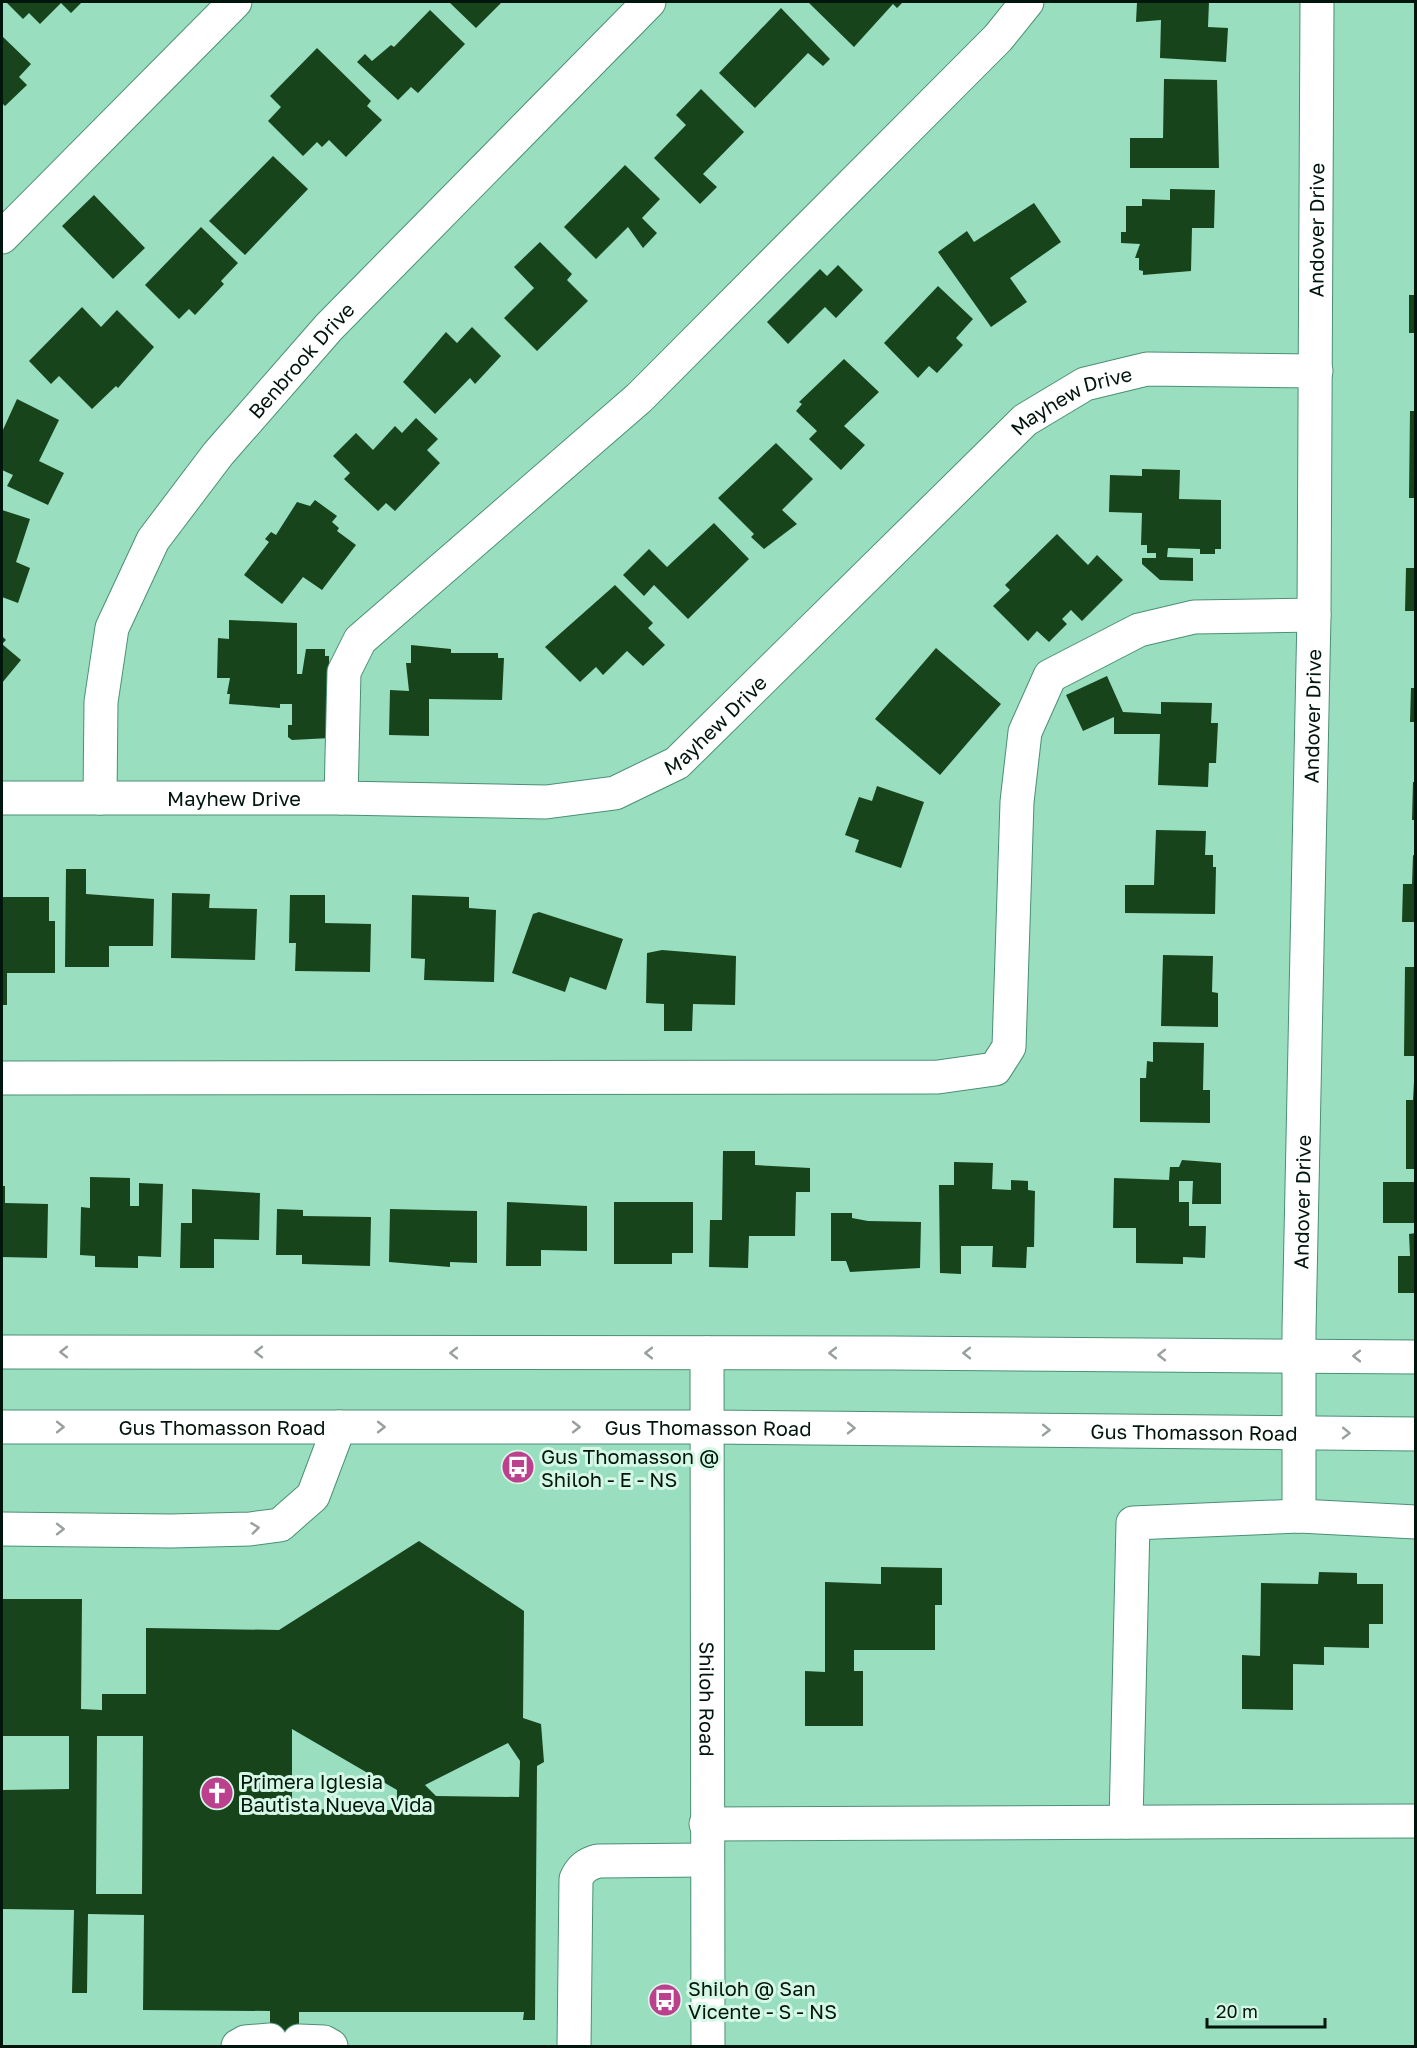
<svg xmlns="http://www.w3.org/2000/svg" width="1417" height="2048" viewBox="0 0 1417 2048" font-family="'Golos Text',sans-serif">
	<style>
		.building { fill: #18441c; fill-rule: evenodd }
		.lines { fill: none; stroke-linecap: round; stroke-linejoin: round }
		.minor-casing { stroke: #4b9074; stroke-width: 35 }
		.major-casing { stroke: #4b9074; stroke-width: 35 }
		.minor { stroke: #fff; stroke-width: 33 }
		.major { stroke: #fff; stroke-width: 33 }
		.oneway { stroke: #99a19d }
		.labels { text-anchor: middle; dominant-baseline: central; stroke-width: 6; stroke-linejoin: round; paint-order: stroke }
		.street-label { font-size: 20px; fill: #00150b; stroke: #d5f7e6 }
		.poi-label { font-size: 20px; fill: #00150b; stroke: #d5f7e6; text-anchor: start }
	</style>
	<rect width="100%" height="100%" fill="#98debf"/>
	<path class="building" d="M6,2H82L71,13L61,3L40,24L29,13L23,19Z
		M449,2H502L476,28Z
		M808,2H903L897,8L893,4L854,47Z
		M1137,2H1209L1208,27L1228,28L1226,62L1160,58L1161,20L1136,22Z
		M781,8L830,59L823,66L808,53L755,108L719,73Z
		M430,10L465,44L418,93L411,87L398,100L357,62L365,54L372,61L391,45L394,47Z
		M2,36L31,64L19,77L27,85L5,106L2,103Z
		M317,48L371,101L367,106L382,120L346,157L329,140L322,147L317,142L303,156L268,121L281,107L270,96Z
		M1164,79L1217,80L1219,168H1130V138H1163Z
		M701,89L744,132L703,174L717,187L700,204L654,158L686,125L676,115Z
		M273,156L308,189L245,255L209,221Z
		M625,165L660,199L642,218L657,233L643,248L628,227L596,259L564,227Z
		M1170,189L1215,190L1214,228H1192L1191,271L1143,275V271L1139,270V258H1135L1140,244L1121,243V232H1126V206H1142V199L1170,200Z
		M94,195L145,248L113,279L62,226Z
		M1034,203L1061,242L1010,278L1027,302L991,327L938,252L967,231L974,242Z
		M201,227L238,263L221,281L224,284L195,315L189,309L179,319L145,285Z
		M540,242L572,274L567,280L588,301L537,351L504,318L534,288L514,267Z
		M838,265L863,290L836,318L825,307L788,344L767,322L820,269L827,276Z
		M938,286L973,319L956,338L963,345L937,373L929,366L918,378L884,343Z
		M1409,295H1416V333H1409Z
		M82,307L101,327L117,310L154,347L118,388L116,386L92,409L59,376L51,384L29,361Z
		M472,327L501,356L475,384L470,378L435,414L403,382L446,332L457,343Z
		M844,359L879,392L844,426L865,445L841,470L809,439L817,431L796,411L802,404L799,402Z
		M17,399L59,420L39,461L64,473L48,505L7,486L13,475L2,470V432Z
		M1410,411H1416V498H1409Z
		M416,418L438,439L427,450L440,463L395,511L386,503L378,511L344,479L350,473L333,456L356,433L373,450L395,426L402,433Z
		M776,443L813,479L782,510L797,524L764,549L751,537L754,534L718,498Z
		M1142,469L1180,470L1179,499L1221,500V549H1215V554H1200V549L1168,548L1167,557L1193,558V581L1160,580L1142,564V558H1156V553H1147V545H1141L1142,513L1109,512L1110,475L1142,476Z
		M315,500L337,516L332,522L339,528L337,531L356,545L322,590L303,577L282,604L244,575L269,542L265,539L271,532L276,535L297,502L310,506Z
		M2,510L30,519L16,562L30,568L18,603L2,597Z
		M714,523L749,559L688,619L654,585L644,596L623,575L649,549L667,567Z
		M1057,534L1088,565L1097,555L1123,580L1082,621L1071,610L1062,619L1067,624L1049,642L1037,631L1028,641L993,606L1010,590L1005,585Z
		M1406,568H1416V611H1405Z
		M615,585L653,623L648,628L665,645L643,666L627,651L603,675L596,667L580,682L545,647Z
		M229,620L297,623V674H302L306,649H325V656H329L330,738L292,740L288,737V725H292V704H280V708L229,704L230,694H227L230,678H217L218,638L229,639Z
		M2,636L6,640L2,644L21,660L2,683Z
		M411,645L451,649V653H498V658H504L502,700L429,699V736L389,735L390,690L409,691L406,663H411Z
		M936,648L1001,704L940,775L875,719Z
		M1107,676L1123,712L1161,714V702L1212,703L1211,723H1218L1216,763H1209L1208,787L1158,785L1160,734H1114V717L1083,731L1066,695Z
		M1411,688H1416V722H1410Z
		M1413,782H1416V820H1412Z
		M877,786L924,802L901,868L855,852L859,840L845,835L859,797L872,801Z
		M1156,830L1206,831L1205,855H1213V867H1216L1215,914L1125,913V885H1154Z
		M1413,855L1416,856V922H1402L1403,884H1412Z
		M66,869H86V894L154,899L153,946H109V967H65Z
		M172,893L210,894L209,908L257,909L255,960L171,958Z
		M290,895H325V923L371,924L370,972L295,971L296,943H289Z
		M412,895L469,897V908L496,910L494,982L424,980L425,959L411,958Z
		M2,897H49V921H55V973H7V1005H2Z
		M539,912L623,939L606,990L570,977L565,992L512,973L533,914Z
		M662,950L736,956L735,1005L693,1004L692,1031H664V1004L646,1003L647,953Z
		M1163,955L1213,956L1212,992L1218,993V1027L1161,1026Z
		M1405,967H1416V1056H1404Z
		M1153,1042L1204,1043L1203,1090H1210V1123L1140,1122V1078H1146L1147,1061L1153,1062Z
		M1414,1082L1416,1169H1406V1100H1413Z
		M723,1151H755V1165L810,1168V1192H796L795,1236H749L748,1268L709,1267L710,1220H722Z
		M1182,1160L1221,1163V1204H1192L1193,1181H1179V1202H1189V1226H1206L1205,1258L1183,1257V1264L1136,1263V1228H1113L1114,1178L1169,1180L1170,1167H1179Z
		M954,1162L993,1163L992,1189L1011,1190V1180L1028,1181V1190L1035,1191L1034,1247H1027L1026,1268L992,1267L993,1246H961V1274L940,1273L939,1185H954Z
		M90,1177L130,1178V1206H139V1183L163,1184L161,1257L138,1256V1268L95,1267V1256L80,1255L81,1207L90,1208Z
		M1383,1182H1416V1223H1383Z
		M2,1186H5V1203L48,1204L47,1258L2,1257Z
		M192,1189L260,1193L259,1240L214,1239V1268H180L181,1223H192Z
		M507,1202L587,1206V1251L541,1250V1266H506Z
		M614,1202H693V1253H672V1264H614Z
		M277,1209L303,1210V1216L371,1217L370,1266L302,1264V1255H276Z
		M390,1209L477,1211V1263L450,1262V1267L389,1262Z
		M831,1213H852V1218L868,1221L921,1222L920,1268L850,1272L846,1261H831Z
		M1416,1233V1293H1398V1256H1410L1409,1234Z
		M419,1541L524,1611L523,1718L541,1724L544,1762L537,1766L535,2020H523L524,2012H299V2046H270V2011L143,2010L144,1915L88,1914L87,1993H72L74,1910L2,1909V1790L69,1789V1736H2V1599H82L81,1709L102,1710V1694H146V1628L279,1630ZM292,1729L397,1790V1810L292,1809ZM97,1736H143L142,1894H96ZM508,1743L520,1761L519,1797L436,1796L425,1785Z
		M881,1567L942,1568V1605H935V1650H854V1671H863V1726H805V1671L825,1672V1582L881,1584Z
		M1319,1572L1357,1573V1584H1383V1624H1369V1648L1324,1647V1665L1293,1664V1710L1242,1709V1655L1260,1656L1261,1583L1318,1584Z"/>
	<g class="lines">
		<g class="minor-casing">
			<g id="minor">
				<path d="M2,237L235,2"/>
				<path id="s1" d="M2,798H341L546,802L615,793L677,763L1025,420L1085,384L1147,369L1316,371"/>
				<path id="s2" d="M100,798L101,702L112,628L153,540L218,454L329,327L649,2"/>
				<path d="M341,798L344,672L360,640L639,398L998,38L1027,2"/>
				<path d="M2,1078L938,1077L995,1069L1009,1047L1017,802L1025,732L1050,676L1139,630L1194,617L1314,615"/>
				<path id="s3" d="M707,1353L708,2046"/>
				<path id="s4" d="M1299,1516V1330L1314,615L1317,2"/>
				<path d="M2,1529L171,1531L250,1529L280,1525L313,1496L339,1427"/>
				<path d="M1126,1822L1133,1523L1299,1516L1416,1522"/>
				<path d="M706,1824L1416,1821"/>
				<path d="M299,2041L324,2042L331,2046"/>
				<path d="M238,2046L245,2042L270,2040"/>
				<path d="M574,2046L576,1879C581,1868 587,1864 598,1861L706,1860"/>
			</g>
		</g>
		<g class="major-casing">
			<g id="major">
				<path d="M2,1352L892,1353L1416,1357"/>
				<path id="s5" d="M2,1427H708L1416,1434"/>
			</g>
		</g>
		<use href="#minor" class="minor"/>
		<use href="#major" class="major"/>
	</g>
	<defs><path id="oneway-chevron" d="M-2-3.5L2.5 0L-2 3.5" fill="none" stroke-width="1.6" stroke-linecap="round" stroke-linejoin="round" transform="scale(1.5)"/></defs>
	<g class="oneway">
		<use href="#oneway-chevron" transform="translate(64 1352) rotate(-180)"/>
		<use href="#oneway-chevron" transform="translate(259 1352) rotate(-180)"/>
		<use href="#oneway-chevron" transform="translate(454 1353) rotate(-180)"/>
		<use href="#oneway-chevron" transform="translate(649 1353) rotate(-180)"/>
		<use href="#oneway-chevron" transform="translate(833 1353) rotate(180)"/>
		<use href="#oneway-chevron" transform="translate(967 1353) rotate(-180)"/>
		<use href="#oneway-chevron" transform="translate(1162 1355) rotate(-180)"/>
		<use href="#oneway-chevron" transform="translate(1357 1356) rotate(-180)"/>
		<use href="#oneway-chevron" transform="translate(60 1427)"/>
		<use href="#oneway-chevron" transform="translate(381 1427)"/>
		<use href="#oneway-chevron" transform="translate(576 1427)"/>
		<use href="#oneway-chevron" transform="translate(851 1428) rotate(1)"/>
		<use href="#oneway-chevron" transform="translate(1046 1430) rotate(1)"/>
		<use href="#oneway-chevron" transform="translate(1346 1433) rotate(1)"/>
		<use href="#oneway-chevron" transform="translate(255 1528) rotate(-7)"/>
		<use href="#oneway-chevron" transform="translate(60 1529)"/>
	</g>
	<defs>
		<g id="bus-disc" transform="scale(1.725)"><circle r="9.5" fill="#bd408f" stroke="#d5f7e6"/><path d="M-5-6H5V4H4V6H2V4H-2V6H-4V4H-5ZM-3.5-4V0h7V-4ZM-3.5 1.2v1.5H-2V1.2ZM2 1.2v1.5H3.5V1.2Z" fill="#fff"/></g>
		<g id="church-disc" transform="scale(1.725)"><circle r="9.5" fill="#bd408f" stroke="#d5f7e6"/><path d="M-1.2-6h2.4v3.5h3.3v2.4h-3.3V6h-2.4V-.1h-3.3v-2.4h3.3Z" fill="#fff"/></g>
	</defs>
	<g fill-rule="evenodd">
		<use href="#bus-disc" x="518" y="1467"/>
		<use href="#church-disc" x="217" y="1793"/>
		<use href="#bus-disc" x="665" y="2000"/>
	</g>
	<g class="labels">
		<g class="street-label">
			<text stroke="none"><textPath href="#s4" startOffset="1286">Andover Drive</textPath></text>
			<text stroke="none"><textPath href="#s2" startOffset="501">Benbrook Drive</textPath></text>
			<text stroke="none"><textPath href="#s1" startOffset="1222">Mayhew Drive</textPath></text>
			<text stroke="none"><textPath href="#s4" startOffset="800">Andover Drive</textPath></text>
			<text stroke="none"><textPath href="#s1" startOffset="736">Mayhew Drive</textPath></text>
			<text stroke="none"><textPath href="#s1" startOffset="232">Mayhew Drive</textPath></text>
			<text stroke="none"><textPath href="#s4" startOffset="314">Andover Drive</textPath></text>
			<text stroke="none"><textPath href="#s5" startOffset="220">Gus Thomasson Road</textPath></text>
			<text stroke="none"><textPath href="#s5" startOffset="706">Gus Thomasson Road</textPath></text>
			<text stroke="none"><textPath href="#s5" startOffset="1192">Gus Thomasson Road</textPath></text>
			<text stroke="none"><textPath href="#s3" startOffset="346">Shiloh Road</textPath></text>
		</g>
		<g class="poi-label">
			<text x="541" y="1456">Gus Thomasson @<tspan x="541" dy="23">Shiloh - E - NS</tspan></text>
			<text x="240" y="1781">Primera Iglesia<tspan x="240" dy="23">Bautista Nueva Vida</tspan></text>
			<text x="688" y="1988">Shiloh @ San<tspan x="688" dy="23">Vicente - S - NS</tspan></text>
		</g>
	</g>
	<rect width="1417" height="2048" fill="none" stroke="#00150b" stroke-width="6"/>
	<path d="M1207 2018v9h118v-9" fill="none" stroke="#00150b" stroke-width="3"/>
	<text x="1216" y="2018" font-size="18" fill="#00150b" stroke="#d5f7e6" stroke-width="4.5" paint-order="stroke">20 m</text>
</svg>
